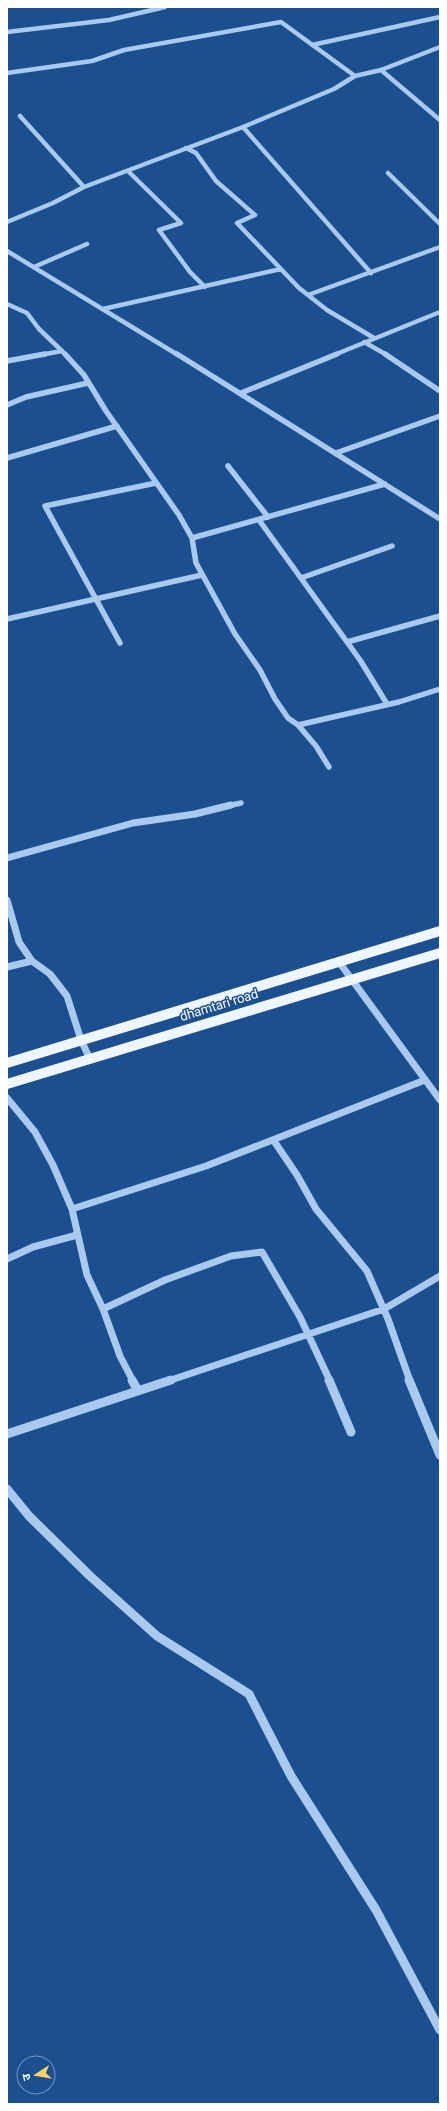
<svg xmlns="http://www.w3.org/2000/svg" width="447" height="2111" viewBox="0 0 447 2111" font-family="Roboto,'Noto Sans Devanagari',sans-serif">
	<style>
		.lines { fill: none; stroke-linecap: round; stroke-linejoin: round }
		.minor-far3 { stroke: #a9c9ee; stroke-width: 4.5 }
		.minor-far2 { stroke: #a9c9ee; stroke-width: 5.5 }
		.minor-far1 { stroke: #a9c9ee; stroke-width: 7 }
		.minor { stroke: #a9c9ee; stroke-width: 9 }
		.major { stroke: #f0f6ff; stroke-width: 10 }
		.labels { text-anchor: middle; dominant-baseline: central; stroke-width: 3; stroke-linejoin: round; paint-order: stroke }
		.street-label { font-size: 13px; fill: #fff; stroke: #1b4f8f }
	</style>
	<rect width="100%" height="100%" fill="#1b4f8f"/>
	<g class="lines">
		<path class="minor-far3" d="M7,32L109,20L165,7
			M312,45L440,17
			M381,70L440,120
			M7,73L92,61L124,50L281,22L355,76
			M20,116L84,187
			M243,127L371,273
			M186,148L196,153L216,181L255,215L237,223L299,288L327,310L374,338
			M129,172L181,223L159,230L190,272L205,287
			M388,173L440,224
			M7,222L53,203L84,187L243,127L334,89L355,76L381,70L440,47
			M7,251L178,355
			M34,267L87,244
			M308,295L440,247
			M7,304L27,313L39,329L62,351L40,355
			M103,309L281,269
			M364,342L387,355
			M62,351L66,355
			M334,355L440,312"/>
		<path class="minor-far2" d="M65,354L84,375L106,411L179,515L192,538L196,563L235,634L260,670L275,699L288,718L298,725L316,746L329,767
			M177,354L440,519
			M385,354L440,391
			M7,361L45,354
			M241,393L337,354
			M7,405L26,397L88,383
			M336,453L440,416
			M7,458L117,426
			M228,466L268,517
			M259,520L360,660L387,704
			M192,538L385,484
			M301,578L392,546
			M7,619L202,575
			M347,642L440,616
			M120,643L45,506L156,483
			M298,725L399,702L440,689
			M227,806L241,803"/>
		<path class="minor-far1" d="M7,858L133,823L195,814L231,805
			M7,900L19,942L32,961L50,974L67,996L81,1040L90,1059
			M339,962L440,1100
			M7,967L32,961
			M7,1098L35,1132L53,1165L72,1209L87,1275L103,1309L120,1356L133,1381
			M274,1141L297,1175L316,1209L367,1271L388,1319L410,1381
			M72,1209L206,1166L425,1080
			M7,1259L33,1247L77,1235
			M103,1309L165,1280L231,1256L262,1252L300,1317L330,1381
			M168,1381L384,1309L440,1276"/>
		<path class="minor" d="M132,1380L138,1391
			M329,1380L351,1432
			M409,1380L440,1455
			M7,1434L171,1380
			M7,1489L29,1516L90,1576L157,1636L249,1694L291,1776L376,1910L440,2030"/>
		<path class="major" d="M7,1063L440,931
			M7,1084L440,953"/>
	</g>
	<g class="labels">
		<g class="street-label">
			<text transform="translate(219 1005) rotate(-17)">dhamtari road</text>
		</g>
	</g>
	<rect width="447" height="2111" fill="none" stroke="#ffffff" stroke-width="16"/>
	<g transform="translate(36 2075) rotate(258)"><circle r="19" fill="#1b4f8f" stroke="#7695bc"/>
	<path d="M0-3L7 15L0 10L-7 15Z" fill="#ffd166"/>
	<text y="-6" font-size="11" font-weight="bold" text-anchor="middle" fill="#ffffff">उ</text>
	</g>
</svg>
